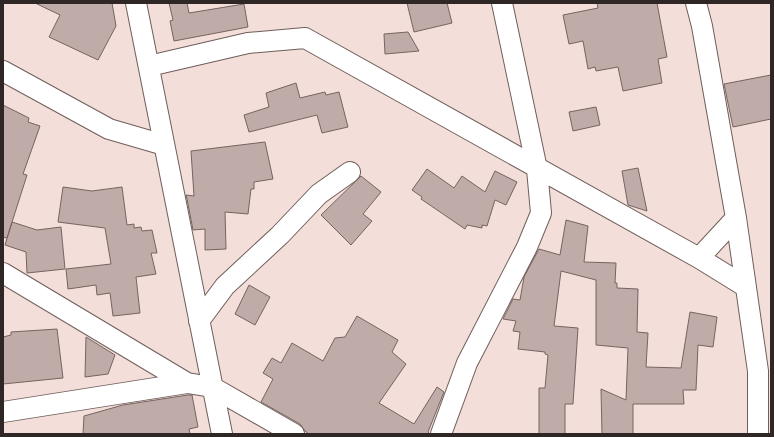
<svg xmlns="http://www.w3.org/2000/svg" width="774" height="437" viewBox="0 0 774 437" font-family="'Open Sans',sans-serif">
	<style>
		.building { fill: #bfaba7; stroke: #766460 }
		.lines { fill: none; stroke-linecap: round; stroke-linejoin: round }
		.minor-casing { stroke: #6f5e5a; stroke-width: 22 }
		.minor { stroke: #fff; stroke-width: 20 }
	</style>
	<rect width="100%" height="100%" fill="#f3deda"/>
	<path class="building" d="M35,3H112L116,26L98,60L49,37L60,15Z
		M169,3H187L189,13L244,4L248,27L174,41L170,21L173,20Z
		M407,3H447L452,23L414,32Z
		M597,3H657L667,57L658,59L662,83L623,91L618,67L596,71L595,67L588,69L583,41L569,44L563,15L598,8Z
		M408,32L419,51L385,54L384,34Z
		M771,75V119L733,127L724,84Z
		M296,83L300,98L325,92L326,95L339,92L348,127L322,133L317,115L249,132L244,115L269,107L266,93Z
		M3,105L29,118L28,122L40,126L23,174L27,175L7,238L3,237Z
		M596,107L600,125L573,131L569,112Z
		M265,142L273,179L254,182V189H251L248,214L225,212L226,249L205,250V229L193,230L187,199L186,195L194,196L191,151Z
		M638,168L647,211L628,205L622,171Z
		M427,169L454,188L462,176L485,192L495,171L517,182L506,205L495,200L487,226L482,225V228L467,225L465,229L421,199L422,197L412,190Z
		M361,176L381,192L363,214L372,221L351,245L321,215Z
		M63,187L92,191L122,187L127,225L134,224V228L141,227L142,231L152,230L157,253H151L156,274L136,277L140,313L113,316L110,293L97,295L96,285L68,289L66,269L111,264L105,228L58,222Z
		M566,220L588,226L584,262L616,263L615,283H617V288L638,289L637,332L648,333L646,367L681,368L690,312L717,317L713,347L698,345L696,390H683L684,404H633V434H602L601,389L626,400L628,348L596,345V280L561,271L554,326L578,328L573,404H565V434H539V388H545L548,355L545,354V352L518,349L520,332L513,331L516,321L503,319L513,299L520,300L524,277L539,249L560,255Z
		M12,222L37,230L61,227L65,269L27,273L26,252L5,245Z
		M249,285L270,297L255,325L235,314Z
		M357,316L398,340L392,352L406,364L379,403L414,424L437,387L444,392L428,432L430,434H309L305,431L300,424L261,402L273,379L263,373L272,358L281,363L292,343L323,361L335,338L345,337Z
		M57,329L63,378L3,384V337L11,335V332Z
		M86,337L115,355L108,374L85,377Z
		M188,395H192L198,427L189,429L190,434H83L84,416L123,405Z"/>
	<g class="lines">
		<g class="minor-casing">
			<path id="minor" d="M136,3L222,434
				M696,3L702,26L736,218L758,371V434
				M149,66L248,43L305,38L699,258L746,287
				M3,71L109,129L164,145
				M699,258L736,218
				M3,273L187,383
				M199,321L225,286L280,235L319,194L350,172
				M3,412L187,383L212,387L294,434
				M441,434L467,363L527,247L541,213L537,169L502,3"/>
		</g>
		<use href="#minor" class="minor"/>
	</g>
	<rect width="774" height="437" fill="none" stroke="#2f2726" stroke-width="8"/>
</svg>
